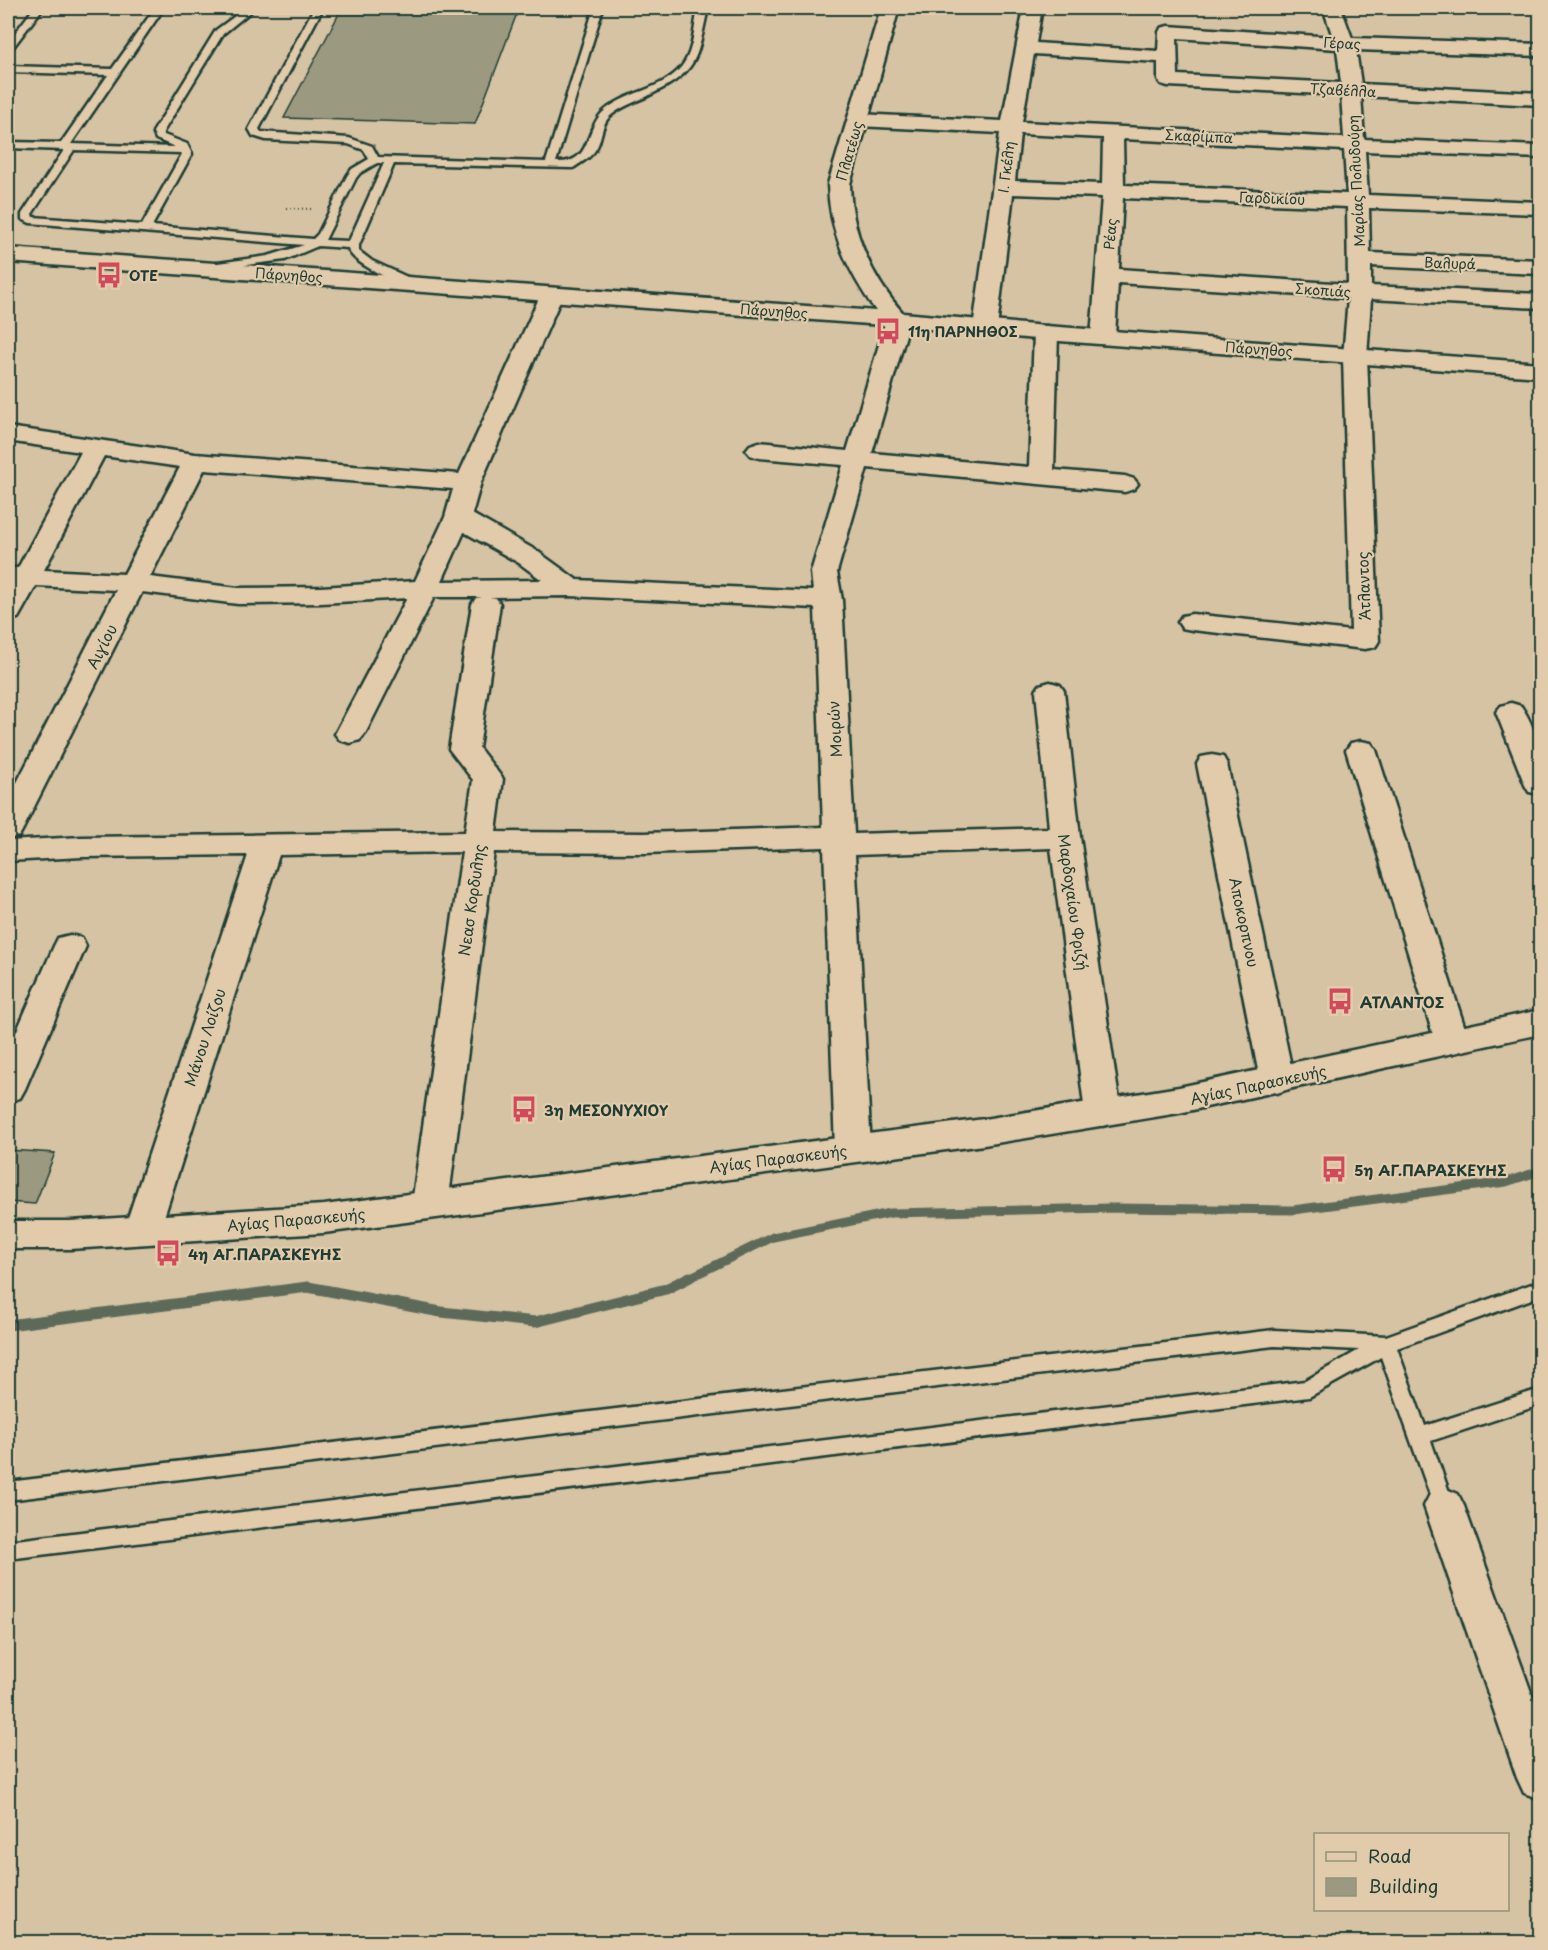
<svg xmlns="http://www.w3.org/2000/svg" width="1548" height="1950" viewBox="0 0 1548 1950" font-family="'Playpen Sans',sans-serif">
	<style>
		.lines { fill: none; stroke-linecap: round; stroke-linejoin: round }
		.stream-far1 { stroke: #5d6a5a; stroke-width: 9 }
		.stream { stroke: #5d6a5a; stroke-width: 11 }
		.building { fill: #9c9981; stroke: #1f3d34; stroke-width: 1.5 }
		.lane-casing { stroke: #1f3d34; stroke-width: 5 }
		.street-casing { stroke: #1f3d34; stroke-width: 5 }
		.secondary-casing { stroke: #1f3d34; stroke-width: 5 }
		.path { stroke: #1f3d34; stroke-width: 2; stroke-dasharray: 1 3; stroke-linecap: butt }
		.lane { fill: #e1cbab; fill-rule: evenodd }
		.street { fill: #e1cbab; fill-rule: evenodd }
		.secondary { fill: #e1cbab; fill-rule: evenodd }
		.labels { text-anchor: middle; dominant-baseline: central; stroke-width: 4.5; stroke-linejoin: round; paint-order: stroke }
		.far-street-label { font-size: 14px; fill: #1f3d34; stroke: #e1cbab }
		.far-poi-label { font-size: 14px; font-weight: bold; fill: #1f3d34; stroke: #e1cbab; text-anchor: start }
		.street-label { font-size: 15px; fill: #1f3d34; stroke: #e1cbab }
		.poi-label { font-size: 15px; font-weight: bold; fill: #1f3d34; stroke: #e1cbab; text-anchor: start }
	</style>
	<rect width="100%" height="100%" fill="#d5c3a4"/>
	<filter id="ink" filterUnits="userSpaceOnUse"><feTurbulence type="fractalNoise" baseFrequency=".0167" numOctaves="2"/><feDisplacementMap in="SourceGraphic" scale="12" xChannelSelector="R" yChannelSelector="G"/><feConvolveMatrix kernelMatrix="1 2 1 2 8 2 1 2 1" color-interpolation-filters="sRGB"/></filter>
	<g filter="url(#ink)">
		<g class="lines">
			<path class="stream-far1" d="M687,1279L773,1237L891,1213L1110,1208L1293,1210L1506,1182L1540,1171"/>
			<path class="stream" d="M8,1325L308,1287L441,1312L535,1322L666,1289L690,1277"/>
		</g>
		<path class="building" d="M342,8H519L475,124L284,118Z
			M8,1150L55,1153L35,1204L8,1202Z"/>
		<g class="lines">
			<g class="lane-casing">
				<path id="lane" d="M34,8H43L11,50L8,51V42Z
					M155,8H164L71,144L175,147L156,139L153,132L216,30L246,8H255L223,34L163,132L164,135L187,144L192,154L152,226L313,239L318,234L347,176L352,169L369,159L364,150L348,144L266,140L253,136L249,129L314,8H323L259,129L261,132L349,138L372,146L378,157L546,162L594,8H603L556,162C592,164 584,132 602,113C624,91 663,91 682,66C694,51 694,26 698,8H708C696,62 699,71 646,97C634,102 619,108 609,117C601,126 602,137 597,147C592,157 582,162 573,168L394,164L359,245V251L372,261L418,282L420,284L414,287C398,283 351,264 348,248L318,246L285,260L207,270L201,267L203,265L268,256L304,245L30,223L22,219V214L64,150L8,148V142L61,143L108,75L8,72V66L112,69ZM74,150L181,153L182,154L142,225L33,217L32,214ZM377,163H384L349,241L325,240L356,178L360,173Z
					M1540,1281V1296L1397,1348L1425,1426L1540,1389V1405L1431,1441L1454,1506L1451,1512L1444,1515L1437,1512L1434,1506L1381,1357L1309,1397L8,1559V1541L1305,1381L1359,1350L1274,1346L8,1500V1482L1274,1330L1386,1336Z"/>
			</g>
			<g class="street-casing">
				<path id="street" d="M1024,8H1042L1036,43L1158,51L1159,32L1161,28L1168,26L1333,37L1323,8H1341L1352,38L1540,44V56L1356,50L1361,84L1540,93V105L1361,96L1364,139L1540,146V158L1365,151L1368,195L1540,202V214L1369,208L1370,253L1540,260V274L1371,266V286L1540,294V308L1371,299L1367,357L1379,641L1375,647L1365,649L1192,630L1182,628L1178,622L1182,616L1192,614L1351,631L1343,357L1348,298L1118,283L1115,337L1111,342L1103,344L1095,342L1091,337L1102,197L1013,194L997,328L993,333L985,335L977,333L973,328L1000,133L858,126L851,124L848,120L851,116L858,114L1002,121ZM1177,38L1337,49L1341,83L1178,75ZM1034,54L1158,62V80L1161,84L1168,86L1341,95L1344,138L1022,122ZM1020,134L1103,138L1102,184L1015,181ZM1123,139L1344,150L1347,194L1124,185ZM1123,198L1347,207L1348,284L1119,269Z
					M551,289L559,291L562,296L481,482L472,514L537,551L577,580L813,591L811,572L843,465L759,458L750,455L746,450L750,445L759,442L847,451L884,328V319L888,314L896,312L904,314L908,319V328L872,453L1029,467L1034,333L1038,328L1046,326L1054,328L1058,333L1054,470L1125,476L1134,479L1138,484L1134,489L1125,492L867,468L837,572L842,600L854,834L1049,828L1036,691L1040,685L1050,682L1060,685L1064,691L1080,837L1121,1113L1115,1122L1103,1126L1091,1122L1085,1113L1051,848L855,855L871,1149L866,1158L853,1162L840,1158L835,1149L824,847L644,853L494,852L448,1204L443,1214L430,1218L417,1214L412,1204L462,852L279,855L160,1230L155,1240L142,1244L129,1240L124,1230L248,855L82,857L8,861V841L82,837L465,832L473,780L449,749L472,604L476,598L482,597H434L365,734L360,740L350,743L340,740L335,734L407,598L321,603L238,604L142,592L23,829L19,836L8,839V800L116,590L36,586L18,618L8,620V568H18L81,452L8,441V427L195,454L459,474L540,296L543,291ZM104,456L180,467L124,574L44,570ZM204,470L453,489L445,517L415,581L321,587L238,588L150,577ZM464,532L519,563L542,580L442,581ZM570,596L815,608L823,827L644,833L496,832L503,779L479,748L500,604L496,598L490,597Z
					M1511,703L1521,706C1541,735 1540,760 1540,794L1529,792L1525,785L1496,712L1501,706Z
					M1361,741L1371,743L1376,750L1469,1041L1464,1050L1452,1053L1440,1050L1435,1041L1346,750L1351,743Z
					M1212,755L1223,757L1227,764L1294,1080L1289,1089L1277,1093L1265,1089L1260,1080L1197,764L1201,757Z
					M70,935L82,938L86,946L25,1089L20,1098L8,1102V1051L54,946L58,938Z
					M1444,1488L1458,1494L1464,1506L1540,1717V1799L1524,1793L1517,1778L1424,1506L1430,1494Z"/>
			</g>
			<g class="secondary-casing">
				<path id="secondary" d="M881,8H899L850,184C851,232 871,277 903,313L1046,326L1540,363V377L1046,340L896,326L8,262V248L876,311C848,272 829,232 828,184Z
					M1540,1010V1034L1179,1113L984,1145L324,1233L70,1249H8V1221H70L324,1205L984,1119L1179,1087Z"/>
			</g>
			<path class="path" d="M286,208L312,209"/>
			<use href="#lane" class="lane"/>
			<use href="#street" class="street"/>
			<use href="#secondary" class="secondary"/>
		</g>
	</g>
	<defs>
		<g id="bus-bare" transform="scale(2.07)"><path d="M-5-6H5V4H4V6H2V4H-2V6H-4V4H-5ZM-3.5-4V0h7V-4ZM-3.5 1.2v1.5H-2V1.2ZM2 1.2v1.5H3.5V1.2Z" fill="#d1495b" stroke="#e1cbab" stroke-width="2.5" paint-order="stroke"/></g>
	</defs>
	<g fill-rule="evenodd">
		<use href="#bus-bare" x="109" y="275"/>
		<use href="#bus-bare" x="888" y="331"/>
		<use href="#bus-bare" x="1340" y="1001"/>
		<use href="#bus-bare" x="524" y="1109"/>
		<use href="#bus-bare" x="1334" y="1169"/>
		<use href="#bus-bare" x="168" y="1253"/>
	</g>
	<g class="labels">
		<g class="far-street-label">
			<text transform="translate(1342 43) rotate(3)">Γέρας</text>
			<text transform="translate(1343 90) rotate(3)">Τζαβέλλα</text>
			<text transform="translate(1199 136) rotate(3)">Σκαρίμπα</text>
			<text transform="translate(849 151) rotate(-74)">Πλατέως</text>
			<text transform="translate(1006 167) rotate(-83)">Ι. Γκέλη</text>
			<text transform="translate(1356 181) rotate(-93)">Μαρίας Πολυδούρη</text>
			<text transform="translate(1272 198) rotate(2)">Γαρδικίου</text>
			<text transform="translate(1110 234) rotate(-85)">Ρέας</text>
			<text transform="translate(1450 263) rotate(2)">Βαλυρά</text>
			<text transform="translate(289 275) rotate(4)">Πάρνηθος</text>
			<text transform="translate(1323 290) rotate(4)">Σκοπιάς</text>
			<text transform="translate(774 311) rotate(4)">Πάρνηθος</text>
			<text transform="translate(1259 349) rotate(4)">Πάρνηθος</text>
		</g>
		<g class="far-poi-label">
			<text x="129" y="275">ΟΤΕ</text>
			<text x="908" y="331">11η ΠΑΡΝΗΘΟΣ</text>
		</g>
		<g class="street-label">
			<text transform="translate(1363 586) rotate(-92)">Άτλαντος</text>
			<text transform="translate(101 646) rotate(-63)">Αιγίου</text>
			<text transform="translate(834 729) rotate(-93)">Μοιρών</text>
			<text transform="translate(471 900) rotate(-82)">Νεασ Κορδυλης</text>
			<text transform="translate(1074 902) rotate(82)">Μαρδοχαίου Φριζή</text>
			<text transform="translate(1245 922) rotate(78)">Αποκορπνου</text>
			<text transform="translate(204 1037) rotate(-72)">Μάνου Λοίζου</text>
			<text transform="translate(1258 1084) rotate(-12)">Αγίας Παρασκευής</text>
			<text transform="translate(778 1158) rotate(-7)">Αγίας Παρασκευής</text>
			<text transform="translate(296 1219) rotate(-5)">Αγίας Παρασκευής</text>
		</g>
		<g class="poi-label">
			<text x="1360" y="1001">ΑΤΛΑΝΤΟΣ</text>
			<text x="544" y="1109">3η ΜΕΣΟΝΥΧΙΟΥ</text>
			<text x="1354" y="1169">5η ΑΓ.ΠΑΡΑΣΚΕΥΗΣ</text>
			<text x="188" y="1253">4η ΑΓ.ΠΑΡΑΣΚΕΥΗΣ</text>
		</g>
	</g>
	<rect width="1548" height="1950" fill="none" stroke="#e1cbab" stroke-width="30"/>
	<rect x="15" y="15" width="1518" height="1920" fill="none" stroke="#1f3d34" stroke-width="2" filter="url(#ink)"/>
	<rect x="1314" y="1833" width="195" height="78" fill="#e1cbab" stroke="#93927b" stroke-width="1.5"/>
	<rect x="1326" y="1852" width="30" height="9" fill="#e1cbab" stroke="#93927b" stroke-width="1.5"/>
	<text x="1368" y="1863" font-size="18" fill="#1f3d34">Road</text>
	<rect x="1326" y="1878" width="30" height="18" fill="#9c9981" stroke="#93927b" stroke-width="1.5"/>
	<text x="1368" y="1893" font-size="18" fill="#1f3d34">Building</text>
</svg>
